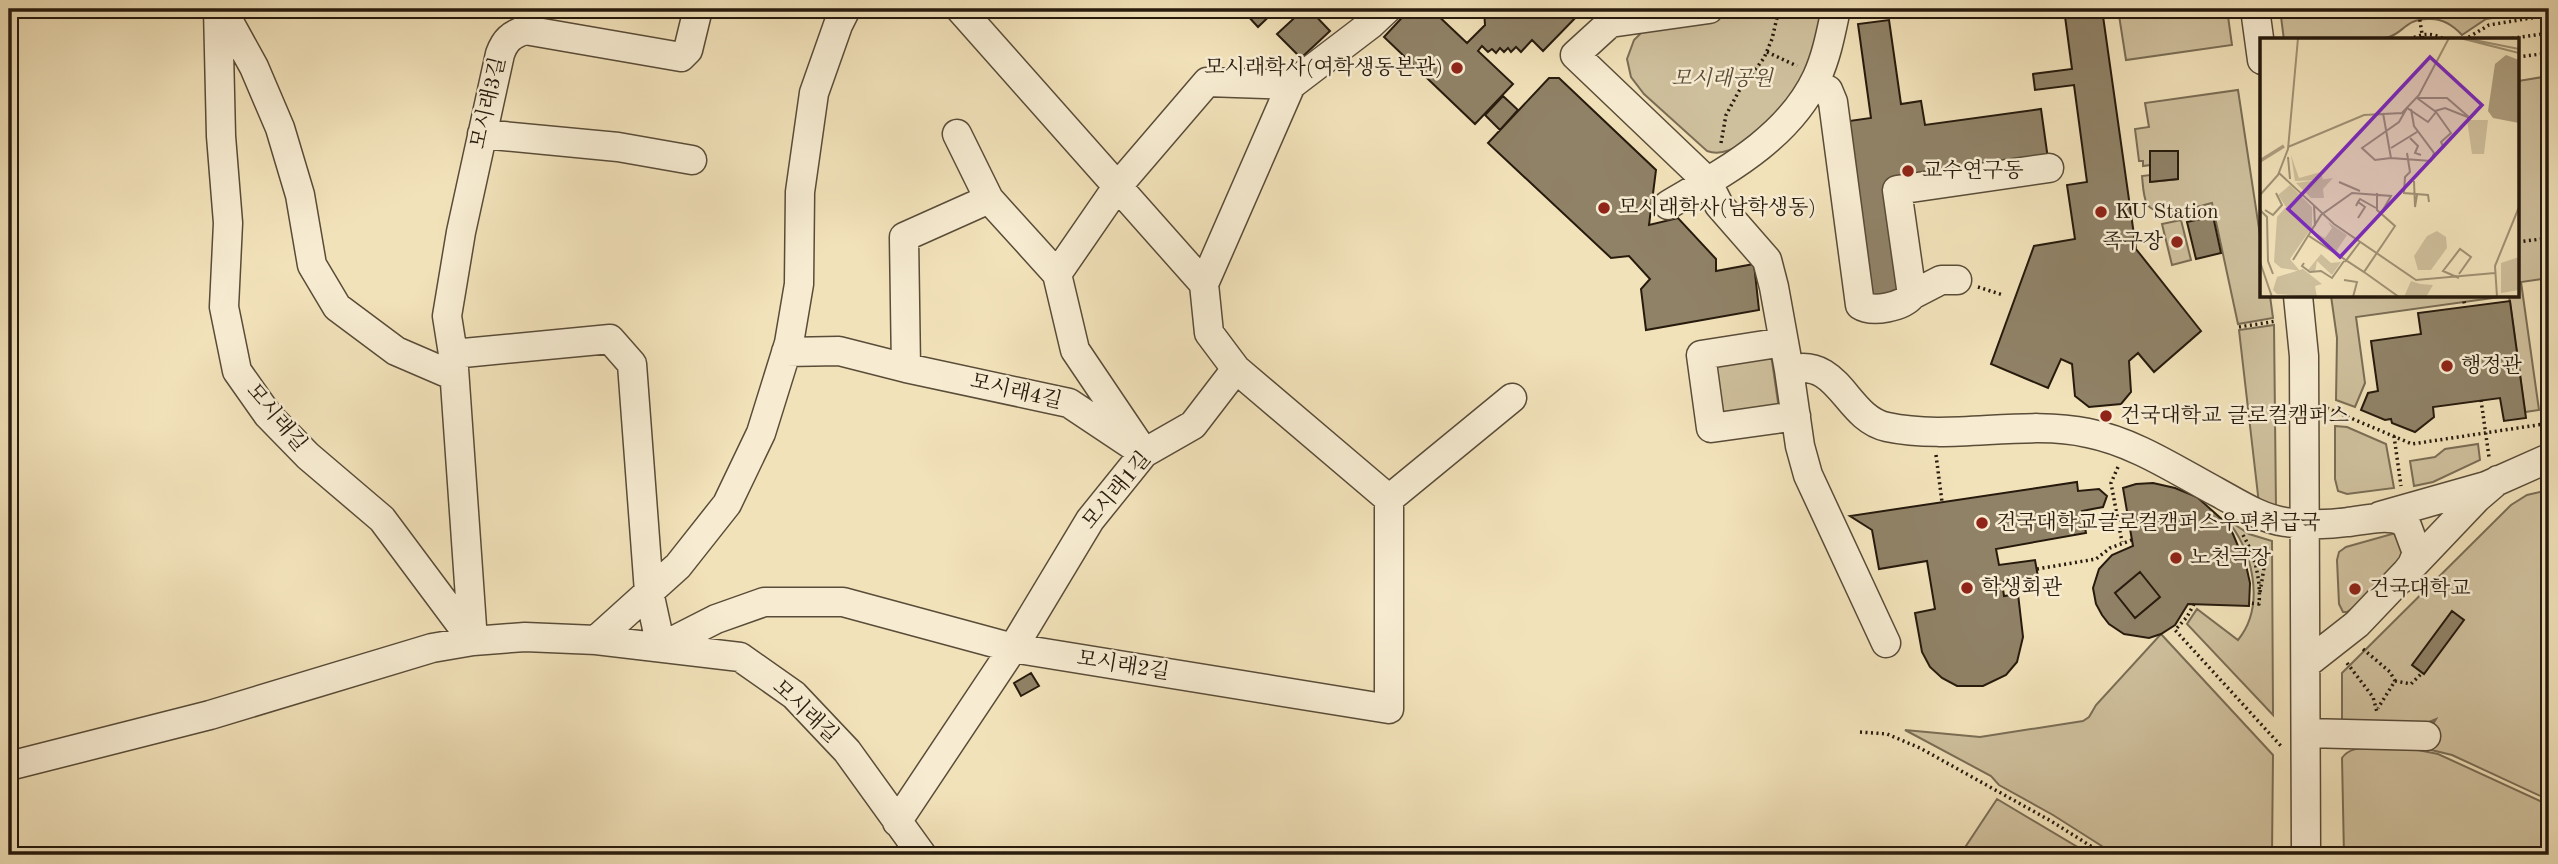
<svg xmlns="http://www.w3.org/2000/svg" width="2558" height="864" viewBox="0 0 2558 864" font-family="'Old Standard TT','Noto Serif KR',serif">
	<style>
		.green { fill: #cfc09d; stroke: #7a6d55; stroke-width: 2 }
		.building { fill: #908267; stroke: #261a0d; stroke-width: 2 }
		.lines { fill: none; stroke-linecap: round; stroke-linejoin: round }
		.minor-casing { stroke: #594c38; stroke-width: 31 }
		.path { stroke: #261a0d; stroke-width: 3.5; stroke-dasharray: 2 3.5; stroke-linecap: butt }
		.minor { stroke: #f7ecd2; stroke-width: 28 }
		.poi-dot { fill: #8f2418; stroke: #f7ecd2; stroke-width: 2.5 }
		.labels { text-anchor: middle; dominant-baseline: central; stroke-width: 5; stroke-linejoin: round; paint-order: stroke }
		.poi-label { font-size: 21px; fill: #261a0d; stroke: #f7ecd2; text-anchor: start }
		.park-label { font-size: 21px; font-style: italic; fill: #594c38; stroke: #f7ecd2 }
		.street-label { font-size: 21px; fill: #261a0d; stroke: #f7ecd2 }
		.inset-river { fill: none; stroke: #ad9e7f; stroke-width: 3.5 }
		.inset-road { fill: none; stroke: #a09275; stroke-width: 2 }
		.view { fill: #7b2cbf; fill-opacity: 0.15; stroke: #7b2cbf; stroke-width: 3.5 }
		.inset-edge { fill: none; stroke: #261a0d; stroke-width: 3.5 }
	</style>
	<rect width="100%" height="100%" fill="#f2e2ba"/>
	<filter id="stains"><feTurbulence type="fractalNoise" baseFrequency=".00286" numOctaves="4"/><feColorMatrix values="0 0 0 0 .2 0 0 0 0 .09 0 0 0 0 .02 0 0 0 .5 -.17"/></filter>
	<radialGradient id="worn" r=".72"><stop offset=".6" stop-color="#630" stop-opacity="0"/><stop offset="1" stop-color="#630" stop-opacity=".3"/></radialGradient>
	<path class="green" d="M1767,9H1817C1819,13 1821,19 1821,25C1821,63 1750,167 1707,151L1644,94L1631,77L1627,59L1634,40L1647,27Z
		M2118,9H2227L2232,45L2126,60Z
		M2280,9H2549L2486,19L2462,35C2453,25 2441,18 2428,19C2406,19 2403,33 2389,37C2356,45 2318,40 2284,40Z
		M2549,76V278L2521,282L2539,410L2525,412L2509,296H2518V81Z
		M2238,90L2262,248V296H2270L2273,318L2238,324L2212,203C2196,207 2157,221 2147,204C2143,196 2143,185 2142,176L2150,175L2151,182L2178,179V151H2151L2150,165L2143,166V161H2139L2135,129L2149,127L2145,103Z
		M2181,220L2191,260L2172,265L2162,224Z
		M2331,296H2507L2356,317L2365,383L2355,407L2336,400L2337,338Z
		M2274,325L2276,508L2259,504L2239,330Z
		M1771,354L1779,409L1722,417L1714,362Z
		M2335,426L2347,427L2386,444L2394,488L2347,494L2338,491L2335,479Z
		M2478,444L2480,460L2433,482L2414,486L2410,461L2435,457L2445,449Z
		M2549,490V800L2452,755L2419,747L2436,719L2424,724L2342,723V673L2511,505L2527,495Z
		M2225,518L2249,534L2272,541L2273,715L2187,624L2197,609L2238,640C2266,606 2253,548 2225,518Z
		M2392,534H2396L2407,548L2398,563L2354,607L2347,612H2343L2339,604L2337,560L2339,552L2346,547Z
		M2161,634L2273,755L2272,855H2116L2053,815L1999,785L1991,776L1905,730L1980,737L2083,721L2089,717L2096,705Z
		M2380,747L2413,749L2438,754L2549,805V855H2344L2342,758C2350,746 2367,748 2380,747Z
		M1997,799L2091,855H1960Z"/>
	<path class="building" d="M1251,9H1277L1258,27L1246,14Z
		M1304,9H1309L1330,31L1301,58L1277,34Z
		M1410,9H1431L1467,43L1485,25L1484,9H1584L1543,51L1532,40L1521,52L1516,47L1511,52L1508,48L1504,52L1500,48L1496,53L1492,49L1488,52L1482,46L1478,51L1513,84L1475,124L1384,37Z
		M2064,9H2102L2136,249L2201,331L2154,372L2138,353L2129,361L2131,392L2121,404L2089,407L2075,396L2072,364L2061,359L2048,388L1991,364L2034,246L2075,239L2067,185L2087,182L2074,85L2035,90L2033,74L2072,69Z
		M1889,20L1901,104L1921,101L1925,125L2041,109L2048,159L1888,182L1903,296L1867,301L1842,122L1871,118L1858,24Z
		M1549,78H1559L1656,170L1649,225L1678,218L1716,259V271L1754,264L1759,310L1646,330L1641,289L1650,279L1629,256L1611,258L1488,143Z
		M1503,96L1518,110L1500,130L1485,115Z
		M2150,151H2178V179L2150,182Z
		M2213,216L2221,253L2196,259L2187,222Z
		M2510,301L2526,418L2504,421L2500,398L2433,407L2434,417L2415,432L2392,423L2391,419L2385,420L2361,410L2368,393L2378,391L2371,341L2421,334L2418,313Z
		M2077,482L2078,491L2099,489L2107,496L2103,507L2082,511L2086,533L1996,549L1999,565L2035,560L2038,577L2002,582L2004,596L2018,594L2023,637L2017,662L2006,675L1983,686H1957L1942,678L1930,667L1922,652L1915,613L1935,609L1927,561L1879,569L1872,530L1850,516Z
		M2153,483L2175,488L2197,497L2226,523L2233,534L2246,565L2250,583L2249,606L2188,604L2175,625L2161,634L2149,638L2124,634L2109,624L2102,615L2096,604L2093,588L2099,569L2112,555L2133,546L2123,488L2136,484Z
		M2140,572L2160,597L2135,618L2115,593Z
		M2452,611L2464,620L2424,674L2412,665Z
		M1031,673L1039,686L1021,696L1014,683Z"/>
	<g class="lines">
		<g class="minor-casing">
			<path id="minor" d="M218,9L221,136L228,223L224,307L237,371L268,415L308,456L382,519L473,641
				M222,9L254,67L280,128L300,195L312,265L337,307L396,351L454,376
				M1709,9L1610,23L1575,55L1707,181L1719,205L1767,260L1774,287L1789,370C1840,356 1845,418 1887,427C1952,441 2024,419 2088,433C2134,442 2176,470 2217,492C2239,504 2260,518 2285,522C2306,525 2327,525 2348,522C2365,520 2384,515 2401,520L2407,526L2417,553L2412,565L2401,579
				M2255,9L2262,60
				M1814,83L1828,90L1833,102L1860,305C1872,313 1903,307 1912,295
				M482,134L618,147L692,160
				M989,199L1057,274L1075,350L1137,442
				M1668,205C1724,172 1788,139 1817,77C1827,55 1831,32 1836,9
				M1057,274L1117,187L1207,82L1291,85L1371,24L1387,9
				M1957,280H1941L1912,295L1897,190L2049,168
				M1204,284L1291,85
				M2298,296L2304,356L2306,855
				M1784,342L1701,355L1711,428L1796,416
				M786,352L839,351L906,368L1069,403L1144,453
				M453,354L447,316L461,232L500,54C505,40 511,35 525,30L681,57L688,50L698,9
				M906,368L904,237L989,199L957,134
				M1789,370L1800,446L1808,475L1886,643
				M1389,499L1512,398
				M2380,516L2486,486L2549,458
				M596,640L678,566L727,504L761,433L789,343L799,284L800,192L814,93L838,25L846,9
				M473,641L453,354L610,339L632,364L649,592L661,647L716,619L764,602H843L1013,648L1389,709V499L1236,369
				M2306,664L2357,624L2477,498L2498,480
				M2306,733L2426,736
				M9,766L210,715L432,648L473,641L525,637L596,640L740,657L794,695L847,751L922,855
				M897,822L1013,648L1090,520L1144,453L1193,425L1236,369L1209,333L1204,284L960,9"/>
		</g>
		<path class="path" d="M2418,9L2423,40
			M2409,40C2421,33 2433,32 2445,40
			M2464,40L2489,25L2549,15
			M2501,40L2549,33
			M1767,52L1797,66
			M2518,57L2549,53
			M1721,143L1726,115L1739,91L1764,58L1772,39L1779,9
			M2518,242L2549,238
			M1978,287L2003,295
			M2463,296L2465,307
			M2239,327L2277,321
			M2481,400L2489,457
			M2327,408L2412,444L2544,424
			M2394,436L2401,486
			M1936,455L1942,502
			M2118,467L2111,483L2122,542
			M2243,535C2255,556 2261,579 2259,604L2250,603
			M2037,569L2096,559L2110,548L2132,540
			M2260,592L2268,544
			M2194,604L2187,617L2175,630L2281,746
			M2363,649L2390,672L2395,681L2378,708
			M2347,663L2373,697L2377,712
			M2395,681L2411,684L2422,673
			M1860,732L1887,734L1920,748L2051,821L2105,855"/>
		<use href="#minor" class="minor"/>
	</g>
	<g class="poi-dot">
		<circle cx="1457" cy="68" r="7"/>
		<circle cx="1908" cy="171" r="7"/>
		<circle cx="1604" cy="208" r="7"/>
		<circle cx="2101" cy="212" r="7"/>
		<circle cx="2177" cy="242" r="7"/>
		<circle cx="2447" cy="366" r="7"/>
		<circle cx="2106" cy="416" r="7"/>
		<circle cx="1982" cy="523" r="7"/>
		<circle cx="2176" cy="558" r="7"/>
		<circle cx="1967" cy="588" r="7"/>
		<circle cx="2355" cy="589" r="7"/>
	</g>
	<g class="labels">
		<g class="poi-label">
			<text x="1443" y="68" text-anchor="end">모시래학사(여학생동본관)</text>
			<text x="1922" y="171">교수연구동</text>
			<text x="1618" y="208">모시래학사(남학생동)</text>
			<text x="2115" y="212">KU Station</text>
			<text x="2163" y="242" text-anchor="end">족구장</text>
			<text x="2461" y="366">행정관</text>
			<text x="2120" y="416">건국대학교 글로컬캠퍼스</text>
			<text x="1996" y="523">건국대학교글로컬캠퍼스우편취급국</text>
			<text x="2190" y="558">노천극장</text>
			<text x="1981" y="588">학생회관</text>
			<text x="2369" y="589">건국대학교</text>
		</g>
		<g class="park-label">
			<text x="1722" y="79">모시래공원</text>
		</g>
		<g class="street-label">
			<text transform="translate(489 103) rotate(-77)">모시래3길</text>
			<text transform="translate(1016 392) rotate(13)">모시래4길</text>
			<text transform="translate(276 418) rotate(50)">모시래길</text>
			<text transform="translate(1117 491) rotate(-50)">모시래1길</text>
			<text transform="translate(1123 666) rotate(9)">모시래2길</text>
			<text transform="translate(805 712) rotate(43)">모시래길</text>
		</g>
	</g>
	<g transform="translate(2260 38)">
		<rect width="259" height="259" fill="#f2e2ba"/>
		<path d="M207,82H228L224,116H212ZM31,117L39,140L61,134L63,142L35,143ZM73,140L63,151L64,160H51L36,145ZM30,147L52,169V189L30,221L40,233L21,230L14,224L17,179L26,169L18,157ZM68,184L87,197L75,215L56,195L65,200L72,190ZM177,193L186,199L187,210L171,232H158L154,218L167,198ZM61,216L71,225L81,224L72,237L57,223L55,234L48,232ZM259,219V252L241,255V225ZM43,231L62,246L55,248L57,259L17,256L13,252L17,239ZM151,243L160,246L173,247L166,259H144Z" fill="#cfc09d"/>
		<path d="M246,17L259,22V85L233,80L228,73L235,26Z" fill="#ad9e7f"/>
		<path class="inset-river" d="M0,123L24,108"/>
		<path class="inset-road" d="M200,0L259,15M209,1L259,11M158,60H187L210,80L185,70L175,73M176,74L191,95L181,104L184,110M123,75L131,120L171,123L174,115L154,88L151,71M150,100L158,108L155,115L161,117M28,109L104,77L142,75L159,57L189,0M131,110L157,94M147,115L150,134L145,139L144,155L168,157L169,164M28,119L30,141M131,120L115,122L102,110L139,84L147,70L168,84L176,74L157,60M19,135L74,186L156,242L235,235M154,143L155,169L157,157M79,144L100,153M0,157L18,137L28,111L38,0M98,164L100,161L116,170M54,167L55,188M96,168L98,164L105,169L98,180M0,172L7,179L8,223L13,236M5,172L13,177L22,167L16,155M49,198L104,234L135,188L117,172V155M33,222L61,177L92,155L131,158L120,177M0,224L12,259M85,224L100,204M44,225L42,228L50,234L61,233L72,240L84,223M104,234L139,259M199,236L211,219L200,211L183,233L199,240M84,242L97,244L93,259M237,259L235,228L259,169"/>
		<path class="view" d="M170,19L222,67L80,219L28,171Z"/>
		<rect width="259" height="259" class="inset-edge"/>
	</g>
	<rect width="2558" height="864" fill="none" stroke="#f2e2ba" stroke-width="35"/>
	<rect x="10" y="10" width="2537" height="843" fill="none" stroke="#261a0d" stroke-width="3.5"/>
	<rect x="18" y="18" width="2523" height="829" fill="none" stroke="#261a0d" stroke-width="2"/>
	<rect width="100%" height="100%" filter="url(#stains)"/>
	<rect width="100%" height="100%" fill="url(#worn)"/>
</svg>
